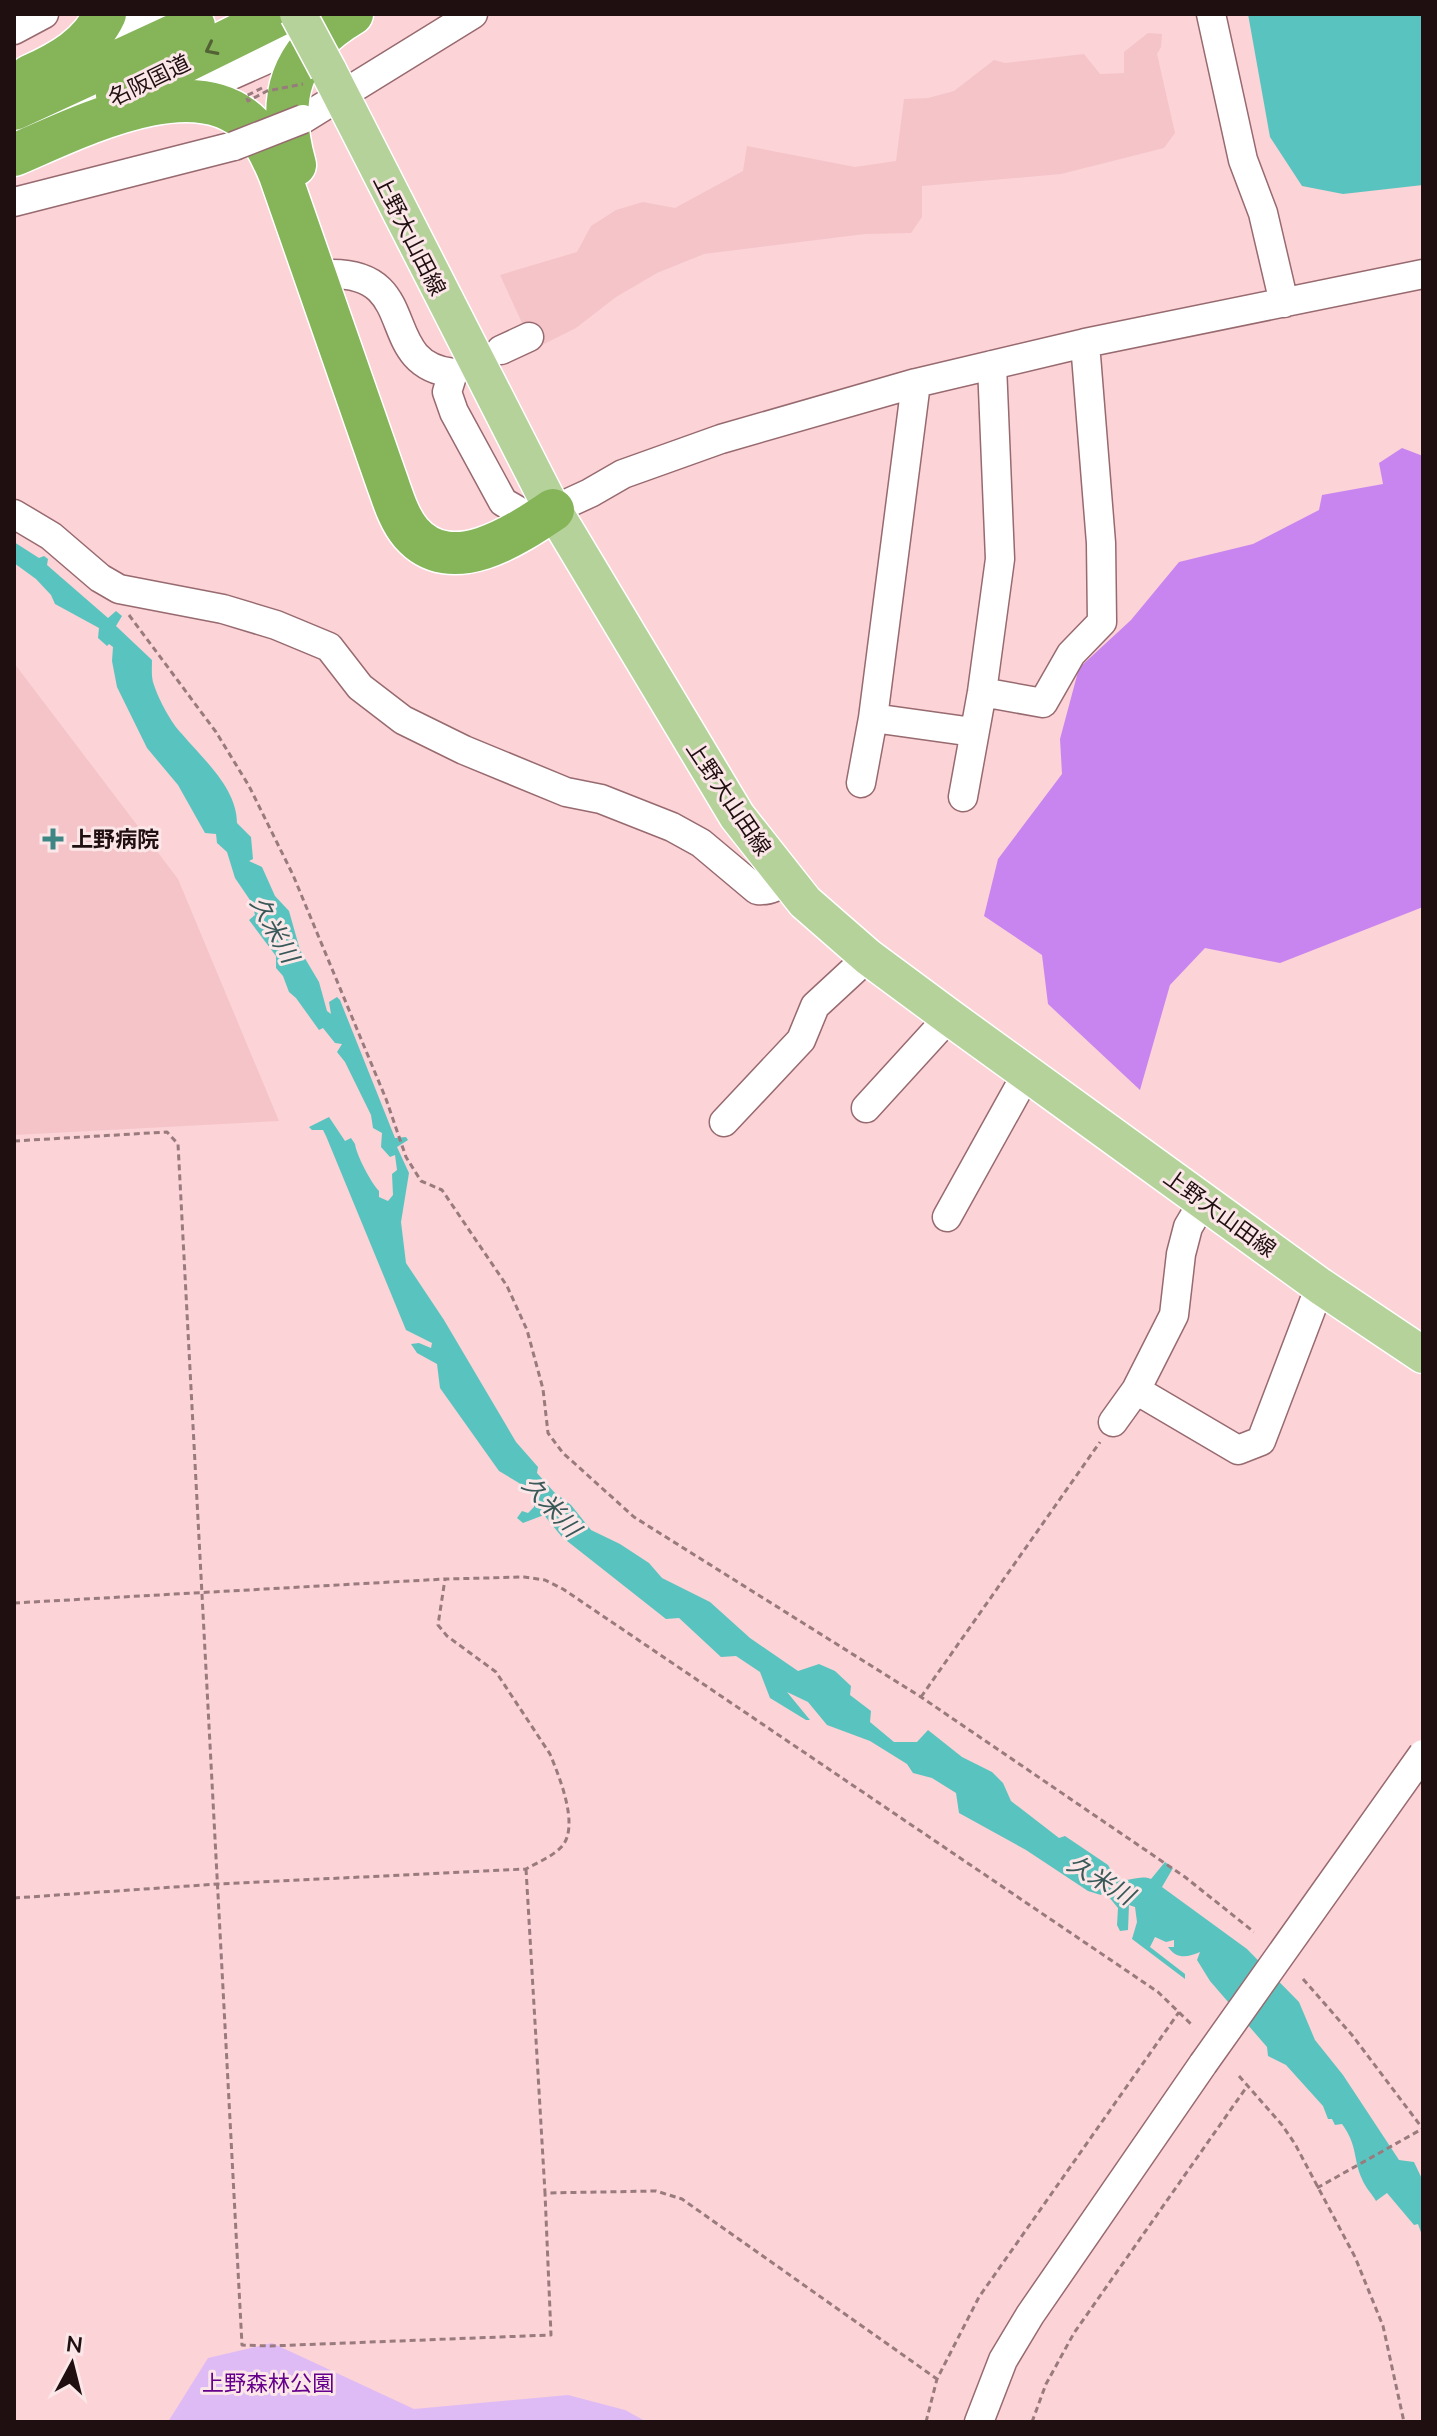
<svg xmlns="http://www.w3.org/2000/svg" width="1437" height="2436" viewBox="0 0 1437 2436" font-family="Mulish,'Noto Sans JP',sans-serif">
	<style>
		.built { fill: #f4c4c9 }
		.green { fill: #debbf5 }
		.forest { fill: #c885f0 }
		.water { fill: #59c4bf }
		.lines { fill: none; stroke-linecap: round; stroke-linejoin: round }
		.minor-casing { stroke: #976a6f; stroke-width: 31 }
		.major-casing { stroke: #fff; stroke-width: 39 }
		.highway-casing { stroke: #fff; stroke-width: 45 }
		.path { stroke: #997b7e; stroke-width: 3; stroke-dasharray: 6 4; stroke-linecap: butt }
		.minor { stroke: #fff; stroke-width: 28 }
		.major { stroke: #b6d29b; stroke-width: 36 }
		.highway { stroke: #85b459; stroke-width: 42 }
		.minor-bridge-casing { stroke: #976a6f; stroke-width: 31; stroke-linecap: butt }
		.major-bridge-casing { stroke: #fff; stroke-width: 39; stroke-linecap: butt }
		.path-bridge { stroke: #997b7e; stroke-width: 3; stroke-dasharray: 6 4; stroke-linecap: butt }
		.minor-bridge { stroke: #fff; stroke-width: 28 }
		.major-bridge { stroke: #b6d29b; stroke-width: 36 }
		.oneway { stroke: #526235 }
		.poi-dot { fill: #3e8683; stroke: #fbe6e8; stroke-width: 3 }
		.labels { text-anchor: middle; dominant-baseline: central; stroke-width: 6; stroke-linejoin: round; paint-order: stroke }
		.street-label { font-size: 22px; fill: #200f11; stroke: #fbe6e8 }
		.poi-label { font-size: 22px; font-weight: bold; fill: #200f11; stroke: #fbe6e8; text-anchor: start }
		.park-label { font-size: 22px; fill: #65008c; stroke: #fbe6e8 }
		.water-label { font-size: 24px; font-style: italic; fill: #385958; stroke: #fbe6e8 }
	</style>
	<rect width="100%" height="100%" fill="#fcd3d7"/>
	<path class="built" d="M1148,33L1162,34L1161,47L1157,54L1175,133L1164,148L1061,174L922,186V217L911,233L865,234L704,254L657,273L616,297L576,328L534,349L500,275L577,252L591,226L616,210L643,202L675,208L743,171L747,146L855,167L896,161L904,99L928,98L954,91L994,60L1005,63L1084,54L1100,74L1124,73V52Z
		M14,663L178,879L279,1121L14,1135Z"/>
	<path class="green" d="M272,2343L414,2409L568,2395L625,2410L647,2422H168L208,2358Z"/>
	<path class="forest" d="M1402,448L1423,456V907L1280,963L1205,948L1170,985L1140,1090L1048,1004L1042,955L984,916L998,859L1062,774L1060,739L1079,668L1131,620L1179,562L1253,544L1319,510L1322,495L1383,484L1379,463Z"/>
	<path class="water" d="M1248,14H1423V185L1343,194L1302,186L1270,137Z
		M14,542L39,558L44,556L48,559L47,565L108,618L116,611L122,616L116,626L152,660C152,668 151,678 154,685C159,700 171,723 182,734C203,759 237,788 237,823L251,837L253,859L249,861L262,867L275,896L289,911L300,950L319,982L327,1011L331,1014L329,1002L337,997L340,1000L395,1138L406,1137L408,1140L397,1147L409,1173L401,1222L406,1263L444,1320L516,1442L538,1467L537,1473L554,1492L571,1505L591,1530L620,1544L649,1563L662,1578L710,1602L750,1638L798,1671L819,1664L835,1671L851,1686L850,1695L871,1711L870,1722L894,1742H917L928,1730L962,1757L992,1772L1003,1783L1011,1801L1059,1838L1065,1836L1108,1865L1116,1879C1129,1883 1139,1874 1151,1879L1165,1862L1173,1868L1162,1887L1247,1949L1299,2002L1315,2040L1343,2075L1399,2160L1414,2162L1423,2181V2238L1418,2224L1414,2225L1387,2193L1376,2201C1372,2194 1365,2187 1362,2179C1353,2159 1358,2146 1342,2124L1335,2125L1332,2119H1328L1323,2106L1286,2065L1268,2056L1267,2047L1210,1981L1197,1960L1200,1952C1188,1957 1177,1960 1168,1947H1174V1940L1166,1942L1155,1937L1150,1947L1185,1974V1979L1132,1939L1137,1922L1135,1907L1129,1905L1128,1930L1120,1931L1117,1925L1118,1908L1104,1891L1101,1895L1088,1891L1026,1850L959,1813L956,1793L932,1778L913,1773L907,1764L870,1741L827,1725L808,1702L787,1692L810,1720H806L770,1698L760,1672L736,1656L721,1657L679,1618L666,1619L562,1537L544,1515L523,1523L517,1518L522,1511L528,1513L534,1507V1496L519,1483L499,1471L440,1388L437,1364L417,1353L411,1344L419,1343L431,1348L432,1343L406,1330L326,1136L323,1130H312L309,1127L329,1117L345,1141L351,1138L355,1144C356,1154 371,1183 379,1191V1197L388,1201L393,1195L392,1174L397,1170L395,1155L390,1157L381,1147L382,1133L373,1128L371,1115L345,1062L337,1052L342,1044L335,1043L323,1028L319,1030L296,998L289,992L283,976L276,968V956L249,920L255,915L252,903L235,878L227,852L217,843L216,834L205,833L178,785L147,748L117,687L112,661L113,647L109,644L107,646L98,638L99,628L55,604L51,595L36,579L14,563Z"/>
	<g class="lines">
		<g class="minor-casing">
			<path id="minor" d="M1211,14L1243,160L1263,213L1284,303
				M14,30L44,14
				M86,48L151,14
				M180,98L317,37
				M303,119L473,14
				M14,202L234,146
				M332,274C422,274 376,364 453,373L447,392L454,412L503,502L522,513
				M501,350L529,337
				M553,510L590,493L623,474L721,439L916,383L1085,343L1423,274
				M14,514L51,536L100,578L119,589L223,609L276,625L329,647L360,687L403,720L464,750L566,792L601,799L672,827L701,843L757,890C770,891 777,887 786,878
				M982,692L1043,703L1071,654L1102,622L1101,543L1085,343
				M873,718L973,732
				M861,783L873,718L916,383
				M963,797L982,692L1000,559L992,365
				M866,1108L949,1017
				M724,1122L801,1040L815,1006L868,957
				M947,1217L1027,1073
				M1136,1390L1238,1450L1261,1441L1320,1286
				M1113,1422L1136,1390L1174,1315L1181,1254L1188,1227L1204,1200
				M979,2422L1003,2360L1030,2315L1203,2064"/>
		</g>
		<g class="major-casing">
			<path id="major" d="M328,70L548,501L737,816L805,902L868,957L949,1017L1320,1286L1423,1355"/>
		</g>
		<g class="highway-casing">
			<path id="highway" d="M30,76C61,62 90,46 105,14
				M117,95L281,14
				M14,109L194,26
				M14,155C76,129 195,66 252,126C265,140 273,158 280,175L385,476C392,495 398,518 411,533C451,579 516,535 553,510
				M295,165C276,97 290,51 352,14"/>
		</g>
		<path class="path" d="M129,615L216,732L249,786L293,875L386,1099L406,1157L421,1181L442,1190L507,1286L527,1330L543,1389L548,1433L563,1453L634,1517L921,1697L1185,1877L1254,1932
			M14,1141L167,1132L178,1144L242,2345L270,2346L551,2335L545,2193
			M14,1603L445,1579L524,1577L545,1580L563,1589L1158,1992L1191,2024
			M921,1697L1100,1442
			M526,1869L545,2193L656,2191L682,2199L937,2379
			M14,1898L218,1884L526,1869C538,1862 554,1856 563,1845C579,1824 559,1776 550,1754L496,1672L447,1636L438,1625L445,1579
			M1303,1979L1352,2035L1423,2129
			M1239,2076L1282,2125L1295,2144L1355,2257L1383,2326L1404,2422
			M1317,2188L1422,2129
			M926,2422L937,2379L979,2297L1179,2012
			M1032,2422L1046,2384L1074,2333L1248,2085"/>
		<use href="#minor" class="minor"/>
		<use href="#major" class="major"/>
		<use href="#highway" class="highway"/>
		<g class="minor-bridge-casing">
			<path id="minor-bridge" d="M234,146L303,119
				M1203,2064L1423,1754"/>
		</g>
		<g class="major-bridge-casing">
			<path id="major-bridge" d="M298,14L328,70"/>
		</g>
		<path class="path-bridge" d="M262,88L246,96L248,101L267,91L303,84"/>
		<use href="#minor-bridge" class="minor-bridge"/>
		<use href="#major-bridge" class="major-bridge"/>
	</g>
	<defs><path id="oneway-chevron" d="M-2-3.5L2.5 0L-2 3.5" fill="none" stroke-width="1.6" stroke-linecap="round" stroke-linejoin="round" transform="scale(2)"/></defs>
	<use class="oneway" href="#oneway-chevron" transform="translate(211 49) rotate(153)"/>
	<path class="poi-dot" d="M49 827h8v8h8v8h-8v8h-8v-8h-8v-8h8z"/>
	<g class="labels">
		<g class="street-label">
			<text transform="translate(149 80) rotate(-26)">名阪国道</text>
			<text transform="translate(410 235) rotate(63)">上野大山田線</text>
			<text transform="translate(729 798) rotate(56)">上野大山田線</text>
			<text transform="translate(1220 1213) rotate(36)">上野大山田線</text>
		</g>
		<g class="poi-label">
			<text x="71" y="839">上野病院</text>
		</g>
		<g class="park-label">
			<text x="268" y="2383">上野森林公園</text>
		</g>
		<g class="water-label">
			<text transform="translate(275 929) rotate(61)">久米川</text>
			<text transform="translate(552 1506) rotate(47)">久米川</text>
			<text transform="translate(1101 1879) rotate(31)">久米川</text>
		</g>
	</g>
	<rect width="1437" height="2436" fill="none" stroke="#200f11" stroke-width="32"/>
	<g transform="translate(72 2364) rotate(7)" stroke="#fbe6e8" stroke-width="6" paint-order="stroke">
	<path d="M0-6L14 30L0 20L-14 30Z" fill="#200f11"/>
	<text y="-12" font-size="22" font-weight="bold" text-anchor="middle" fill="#200f11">N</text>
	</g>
</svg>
